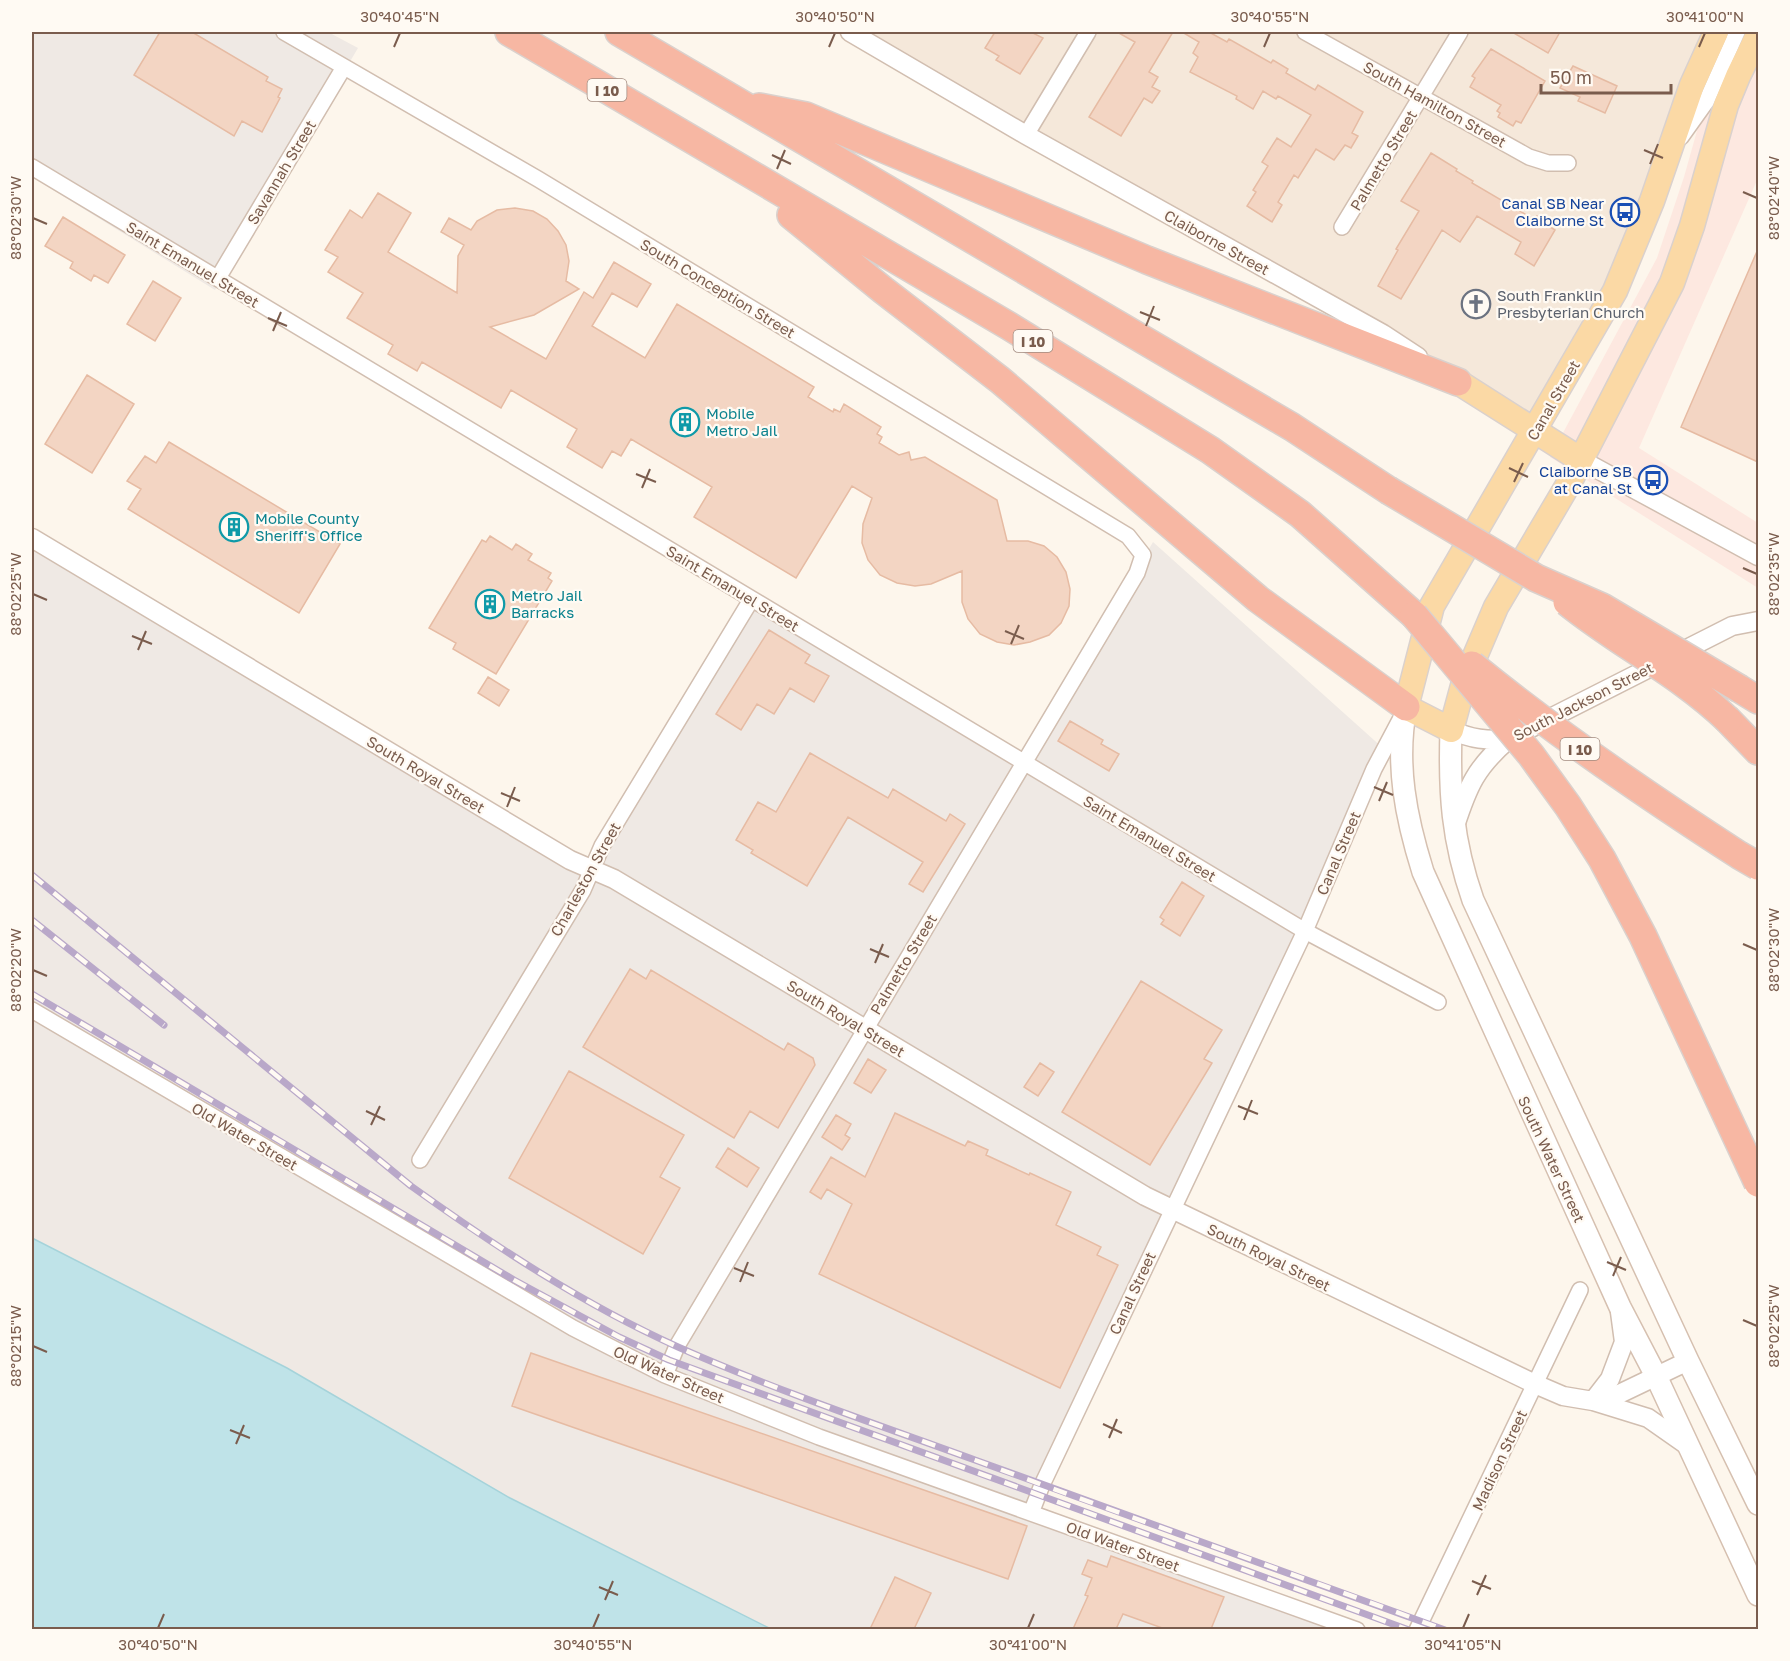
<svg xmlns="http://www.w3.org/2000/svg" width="1790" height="1661" viewBox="0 0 1790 1661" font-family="'Golos Text',sans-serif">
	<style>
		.residential { fill: #f5e8da }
		.commercial { fill: #fde8e0 }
		.industrial { fill: #efe9e4 }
		.water { fill: #bfe3e8; stroke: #a5d3da; stroke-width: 1.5 }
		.building { fill: #f3d5c3; stroke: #e6bba3; stroke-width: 1.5 }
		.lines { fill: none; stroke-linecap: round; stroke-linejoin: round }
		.minor-casing { stroke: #d1beb0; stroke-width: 18 }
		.tertiary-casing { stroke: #d1beb0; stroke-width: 21 }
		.secondary-casing { stroke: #d6c0b0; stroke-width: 24 }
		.primary-casing { stroke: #dad1cd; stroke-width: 27 }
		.motorway-casing { stroke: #dad1cd; stroke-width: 30 }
		.minor { stroke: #fff; stroke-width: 15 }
		.tertiary { stroke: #fff; stroke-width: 18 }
		.secondary { stroke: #fff; stroke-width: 21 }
		.primary { stroke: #fbd9a5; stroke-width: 24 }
		.motorway { stroke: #f7b7a3; stroke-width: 27 }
		.rail-casing { stroke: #b9a8c9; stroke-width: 7 }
		.rail { stroke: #fffaf3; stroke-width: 4.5; stroke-dasharray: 14; stroke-linecap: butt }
		.motorway-bridge-casing { stroke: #dad1cd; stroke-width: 30; stroke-linecap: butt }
		.motorway-bridge { stroke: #f7b7a3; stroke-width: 27 }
		.ticks { fill: none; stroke: #7a5c4d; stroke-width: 2 }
		.labels { text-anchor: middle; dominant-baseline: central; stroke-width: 4.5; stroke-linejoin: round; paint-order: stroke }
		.shield { fill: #fffaf3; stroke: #a28b7f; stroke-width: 1.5 }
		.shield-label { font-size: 14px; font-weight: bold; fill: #7a5c4d }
		.street-label { font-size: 15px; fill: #7a5c4d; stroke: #fffaf3 }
		.transit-label { font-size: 15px; fill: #164399; stroke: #fffaf3; text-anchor: end }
		.worship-label { font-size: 15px; fill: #5b616d; stroke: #fffaf3; text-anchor: start }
		.culture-label { font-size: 15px; fill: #0d838f; stroke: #fffaf3; text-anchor: start }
		.neatline { fill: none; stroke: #7a5c4d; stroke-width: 2 }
		.ticks-label { font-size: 15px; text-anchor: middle; fill: #7a5c4d }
	</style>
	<rect width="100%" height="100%" fill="#fdf6ec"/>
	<path class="residential" d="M852,32H1716L1668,156L1538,424Z"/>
	<path class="commercial" d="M1728,32H1758V178L1639,448L1758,523V588L1550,457L1657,258L1684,177L1722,42Z"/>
	<path class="industrial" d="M32,32H328L358,48L215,290L32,177Z
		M32,538L592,869L751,600L1024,763L1153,542L1384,749L1031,1513L1333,1629H771L510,1498L287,1368L32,1238Z"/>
	<path class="water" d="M32,1238L287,1368L510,1498L771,1629H32Z"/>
	<path class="building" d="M160,32H192L268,77L266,81L282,89L278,97L280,98L262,132L242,121L234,136L134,75Z
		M995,32H1031L1043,38L1020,74L996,60L999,56L985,48Z
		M1117,32H1173L1149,72L1158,77L1152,87L1160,91L1152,103L1144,98L1121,136L1089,117L1135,42Z
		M1182,32H1209L1227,42L1229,39L1271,63L1273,60L1288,69L1286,73L1315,90L1318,85L1363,112L1352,133L1358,136L1351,148L1345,145L1334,160L1316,149L1298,178L1294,175L1278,202L1282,205L1272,222L1247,206L1256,192L1253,190L1268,166L1262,162L1277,138L1291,147L1311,115L1278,96L1276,99L1263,91L1253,109L1236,99L1237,96L1190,72L1198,57L1193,53L1199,42Z
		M1512,32H1560L1548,53Z
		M1491,49L1545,81L1521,123L1516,121L1513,126L1498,117L1500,113L1497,111L1501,105L1470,87L1475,78L1472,76Z
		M1573,66L1617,86L1605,113L1578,101L1580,97L1560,88Z
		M1431,153L1457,169L1456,171L1473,181L1472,183L1535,220L1537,216L1548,222L1547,225L1555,230L1534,266L1515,254L1521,242L1477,216L1460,242L1442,230L1401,299L1378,286L1398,250L1396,249L1419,211L1401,201Z
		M378,193L411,213L388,252L457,293L458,256L464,245L441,232L449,218L471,230L477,221L497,210L515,208L533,211L547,219L558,231L566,245L569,261L566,281L579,289L534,315L490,327L546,359L584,292L593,298L614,262L651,284L637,307L612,293L592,326L645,358L677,304L814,387L808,397L833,412L834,409L840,412L844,404L881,427L877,434L882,437L879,443L899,455L909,452L911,460L925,457L997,500L1007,541H1028L1044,546L1057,557L1066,572L1070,589L1069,606L1061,623L1049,635L1030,642L1014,645L997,642L980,634L968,619L962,602V571L931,584L915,586L897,583L880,575L868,560L862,543L863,524L872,498L852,486L796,578L694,517L712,487L631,439L621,456L612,451L602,468L567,447L577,429L511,390L501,408L422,362L417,371L388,354L393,345L347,318L363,293L328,272L338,257L325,250L350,210L362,218Z
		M63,217L125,255L108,283L94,275L91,281L70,268L73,262L45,246Z
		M1758,249V462L1681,427Z
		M153,281L181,298L155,341L127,324Z
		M87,375L134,404L92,473L45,444Z
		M169,442L340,544L299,613L128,509L141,489L127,481L145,456L156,463Z
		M490,536L512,550L516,544L532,554L528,560L551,573L548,578L552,581L496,674L453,649L456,643L429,628L482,540L486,542Z
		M769,630L810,655L805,663L829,676L814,702L790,688L774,714L757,704L741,730L716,714Z
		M488,677L509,690L499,706L478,693Z
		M1070,721L1103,740L1101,744L1119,754L1109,771L1058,741Z
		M810,753L888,798L893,789L946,821L950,814L965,824L923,892L909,884L923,862L848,817L807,886L751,853L753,850L736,840L758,802L776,812Z
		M1182,882L1204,896L1180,936L1161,924L1164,920L1160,917Z
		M630,969L646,979L651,970L784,1050L788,1043L813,1058L815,1065L778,1128L750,1111L734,1138L583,1047Z
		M1141,981L1222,1030L1204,1059L1212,1063L1150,1165L1062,1112Z
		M868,1059L886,1070L871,1093L854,1083Z
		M1040,1063L1054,1072L1038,1096L1024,1087Z
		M569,1071L684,1135L660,1177L680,1188L643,1254L509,1178Z
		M895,1113L965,1146L968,1141L988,1150L986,1155L1029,1175L1030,1173L1071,1192L1056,1225L1101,1247L1097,1255L1118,1265L1060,1388L819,1274L852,1204L827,1189L821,1199L810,1192L831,1157L865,1177Z
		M836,1115L851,1124L845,1135L850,1138L842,1150L822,1137Z
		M728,1148L759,1168L747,1187L716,1167Z
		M531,1353L1027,1526L1008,1579L512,1406Z
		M1111,1556L1224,1597L1211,1629H1165L1123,1614L1116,1629H1073L1088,1596L1085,1595L1092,1578L1082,1574L1088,1560L1107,1567Z
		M895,1577L931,1593L914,1629H870Z"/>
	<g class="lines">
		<g class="minor-casing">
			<path id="minor" d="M284,32L538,179L1128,536L1143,555L1137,573L677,1346L665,1375
				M1305,32L1529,157L1548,163H1568
				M1026,135L1088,32
				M1681,137L1706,102L1737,32
				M32,167L1305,931L1438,1002
				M1342,227L1460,32
				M218,278L344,67
				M32,1010L573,1328L665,1375L819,1437L1357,1630
				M420,1160L583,890L602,846L751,600
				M1031,1513L1042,1485L1305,931L1374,769L1401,718
				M1417,1630L1580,1290"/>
		</g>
		<g class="tertiary-casing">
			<path id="tertiary" d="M850,32L1026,135L1383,334L1418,357
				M1581,460L1758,556
				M32,538L570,860L614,879L1145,1196L1535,1384L1563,1396L1593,1401L1617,1395L1688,1361
				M1451,730C1471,739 1487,741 1509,739L1732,626L1758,621
				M1455,826C1468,786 1476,767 1509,739
				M1620,1312L1624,1342L1610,1379L1593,1401L1648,1418L1688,1446"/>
		</g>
		<g class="secondary-casing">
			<path id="secondary" d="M1406,707C1395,764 1406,818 1423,872L1620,1307L1656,1376L1758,1595
				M1451,730C1449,793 1452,840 1473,900L1688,1361L1758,1504"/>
		</g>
		<g class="primary-casing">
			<path id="primary" d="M1716,32L1692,85L1652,201L1615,291L1432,606L1406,707L1451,730L1464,682L1496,607L1569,483L1672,283L1692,226L1726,105L1738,76L1758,35
				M1458,382L1581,460"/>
		</g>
		<g class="motorway-casing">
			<path id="motorway" d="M509,32L1009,326L1210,450L1300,514L1414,615
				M619,32L1292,427L1388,490
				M759,107L806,116L1147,260L1458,382
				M791,215L883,290L1000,380L1258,599L1406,707
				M1740,689L1758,700
				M1728,720L1758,751"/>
		</g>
		<use href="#minor" class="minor"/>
		<use href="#tertiary" class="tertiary"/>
		<use href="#secondary" class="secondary"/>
		<use href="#primary" class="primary"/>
		<use href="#motorway" class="motorway"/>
		<g class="rail-casing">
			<path id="rail" d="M32,875L411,1186C496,1247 583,1304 678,1347C775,1390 876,1424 975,1460C1131,1518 1289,1572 1445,1630
				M32,920L164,1025
				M32,994L514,1280L619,1337L669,1360L1409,1630"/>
		</g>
		<use href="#rail" class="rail"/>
		<g class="motorway-bridge-casing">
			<path id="motorway-bridge" d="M1388,490L1536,578L1602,607L1740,689
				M1567,602C1619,644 1679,673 1728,720
				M1414,615L1531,755L1568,806L1602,859L1643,936L1758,1183
				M1472,665C1558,735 1646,795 1739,855L1758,866"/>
		</g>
		<use href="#motorway-bridge" class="motorway-bridge"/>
	</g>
	<path class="ticks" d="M394,47L400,33M829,47L835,33M1264,47L1270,33M1699,47L1705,33M1644,150L1663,158M772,155L791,164M1650,164L1658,144M777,169L785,150M1743,192L1757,198M33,218L47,224M1140,312L1160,320M268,318L287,326M1146,326L1154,306M273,331L281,312M1509,468L1528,477M636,474L656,482M1514,482L1523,463M642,488L650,469M1743,568L1757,574M33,594L47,600M1005,631L1024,639M132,636L152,644M1011,644L1019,625M138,650L146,631M1374,787L1393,795M501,793L520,801M1379,801L1387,782M507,807L515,787M1743,944L1757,950M870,949L889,957M875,963L883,944M33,970L47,976M1238,1106L1258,1114M366,1111L385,1120M1244,1120L1252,1100M371,1125L380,1106M1607,1262L1626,1270M734,1268L754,1276M1613,1276L1621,1257M740,1282L748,1262M1743,1320L1757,1326M33,1346L47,1352M1103,1424L1122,1433M230,1430L250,1438M1109,1438L1117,1419M236,1444L244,1425M1472,1581L1491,1589M599,1587L618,1595M1477,1595L1486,1575M605,1600L613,1581M158,1628L164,1614M593,1628L599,1614M1028,1628L1034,1614M1463,1628L1469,1614"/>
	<defs>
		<g id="bus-ring" transform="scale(1.5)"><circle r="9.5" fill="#fffaf3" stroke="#1a4fb4" stroke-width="1.5"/><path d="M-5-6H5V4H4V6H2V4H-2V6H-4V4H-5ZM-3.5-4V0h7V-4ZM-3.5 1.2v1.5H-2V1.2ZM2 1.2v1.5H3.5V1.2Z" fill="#1a4fb4"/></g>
		<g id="church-ring" transform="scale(1.5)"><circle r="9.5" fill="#fffaf3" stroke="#6b7280" stroke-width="1.5"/><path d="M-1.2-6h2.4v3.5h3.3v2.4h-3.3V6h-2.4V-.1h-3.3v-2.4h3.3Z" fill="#6b7280"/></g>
		<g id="building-ring" transform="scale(1.5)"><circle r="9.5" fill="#fffaf3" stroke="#0f9aa8" stroke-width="1.5"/><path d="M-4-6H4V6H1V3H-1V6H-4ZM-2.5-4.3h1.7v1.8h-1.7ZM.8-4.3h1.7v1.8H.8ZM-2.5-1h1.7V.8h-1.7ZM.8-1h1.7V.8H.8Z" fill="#0f9aa8"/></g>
	</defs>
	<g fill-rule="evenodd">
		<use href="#bus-ring" x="1625" y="212"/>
		<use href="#church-ring" x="1476" y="304"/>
		<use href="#building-ring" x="685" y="422"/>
		<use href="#bus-ring" x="1653" y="480"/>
		<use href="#building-ring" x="234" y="527"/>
		<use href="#building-ring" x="490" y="604"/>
	</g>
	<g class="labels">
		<g class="shield">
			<rect x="587.5" y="79" width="39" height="22" rx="4.5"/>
			<rect x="1013.5" y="330" width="39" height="22" rx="4.5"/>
			<rect x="1560.5" y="738" width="39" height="22" rx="4.5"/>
		</g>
		<g class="shield-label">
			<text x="607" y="90">I 10</text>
			<text x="1033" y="341">I 10</text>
			<text x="1580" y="749">I 10</text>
		</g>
		<g class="street-label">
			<text transform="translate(1435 104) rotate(29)">South Hamilton Street</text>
			<text transform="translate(1383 160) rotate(-59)">Palmetto Street</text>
			<text transform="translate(281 172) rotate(-59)">Savannah Street</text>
			<text transform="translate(1217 242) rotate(29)">Claiborne Street</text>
			<text transform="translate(193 264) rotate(31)">Saint Emanuel Street</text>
			<text transform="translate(718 288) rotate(31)">South Conception Street</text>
			<text transform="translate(1553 400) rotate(-60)">Canal Street</text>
			<text transform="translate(733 588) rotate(31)">Saint Emanuel Street</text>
			<text transform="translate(1583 701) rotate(-27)">South Jackson Street</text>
			<text transform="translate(426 774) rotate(31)">South Royal Street</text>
			<text transform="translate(1150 838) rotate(31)">Saint Emanuel Street</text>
			<text transform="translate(1338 853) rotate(-67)">Canal Street</text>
			<text transform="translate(585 879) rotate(-61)">Charleston Street</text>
			<text transform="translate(903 964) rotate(-59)">Palmetto Street</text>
			<text transform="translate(846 1018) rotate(31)">South Royal Street</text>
			<text transform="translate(245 1136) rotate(30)">Old Water Street</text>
			<text transform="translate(1552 1159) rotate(65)">South Water Street</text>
			<text transform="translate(1269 1257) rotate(26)">South Royal Street</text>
			<text transform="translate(1132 1293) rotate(-65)">Canal Street</text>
			<text transform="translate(669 1374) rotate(24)">Old Water Street</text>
			<text transform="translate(1499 1460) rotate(-65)">Madison Street</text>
			<text transform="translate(1123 1546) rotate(20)">Old Water Street</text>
		</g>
		<g class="transit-label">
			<text x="1604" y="203">Canal SB Near<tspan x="1604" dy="17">Claiborne St</tspan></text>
			<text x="1632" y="471">Claiborne SB<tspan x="1632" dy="17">at Canal St</tspan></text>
		</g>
		<g class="worship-label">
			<text x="1497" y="295">South Franklin<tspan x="1497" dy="17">Presbyterian Church</tspan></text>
		</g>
		<g class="culture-label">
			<text x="706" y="413">Mobile<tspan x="706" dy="17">Metro Jail</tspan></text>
			<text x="255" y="518">Mobile County<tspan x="255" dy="17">Sheriff's Office</tspan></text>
			<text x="511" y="595">Metro Jail<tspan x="511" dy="17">Barracks</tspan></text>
		</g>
	</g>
	<rect width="1790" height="1661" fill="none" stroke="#fffaf3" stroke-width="66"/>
	<path d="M1541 84v9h130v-9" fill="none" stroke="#7a5c4d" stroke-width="3"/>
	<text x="1550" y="84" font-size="18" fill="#7a5c4d" stroke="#fffaf3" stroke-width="4.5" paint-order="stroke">50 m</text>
	<rect x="33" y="33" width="1724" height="1595" class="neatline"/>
	<g class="ticks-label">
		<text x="400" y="22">30°40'45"N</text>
		<text x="835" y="22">30°40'50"N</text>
		<text x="1270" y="22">30°40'55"N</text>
		<text x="1705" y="22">30°41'00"N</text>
		<text transform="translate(1774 198) rotate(-90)" y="5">88°02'40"W</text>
		<text transform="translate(16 218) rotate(-90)" y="5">88°02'30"W</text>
		<text transform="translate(1774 574) rotate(-90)" y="5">88°02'35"W</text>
		<text transform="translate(16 594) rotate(-90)" y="5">88°02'25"W</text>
		<text transform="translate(1774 950) rotate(-90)" y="5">88°02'30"W</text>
		<text transform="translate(16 970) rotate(-90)" y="5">88°02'20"W</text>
		<text transform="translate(1774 1326) rotate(-90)" y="5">88°02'25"W</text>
		<text transform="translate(16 1346) rotate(-90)" y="5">88°02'15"W</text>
		<text x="158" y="1650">30°40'50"N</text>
		<text x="593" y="1650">30°40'55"N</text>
		<text x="1028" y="1650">30°41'00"N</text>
		<text x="1463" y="1650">30°41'05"N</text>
	</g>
</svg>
